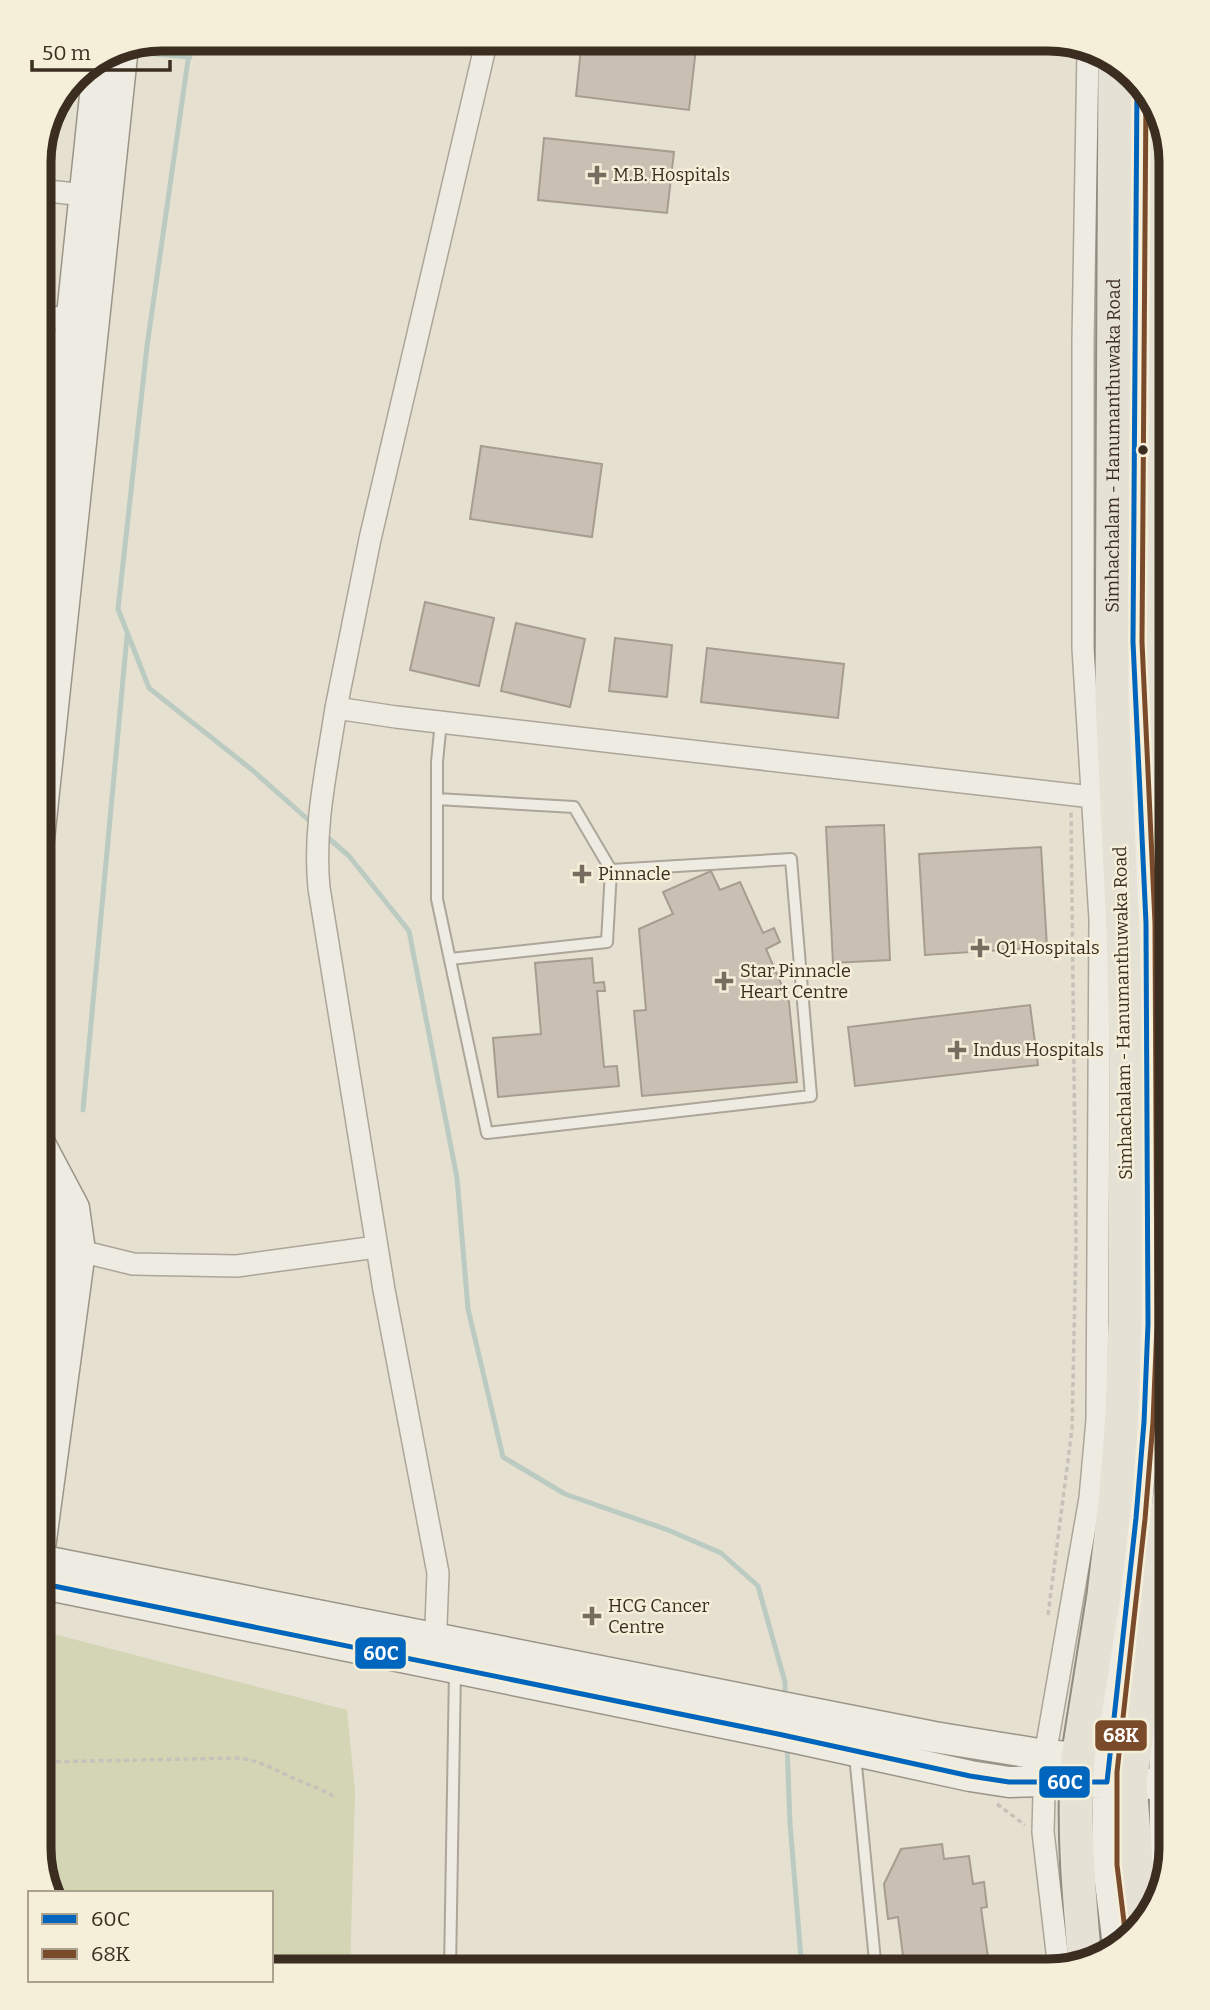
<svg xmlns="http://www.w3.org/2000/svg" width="1210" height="2010" viewBox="0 0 1210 2010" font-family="Bitter,serif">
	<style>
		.green { fill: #d4d5b4 }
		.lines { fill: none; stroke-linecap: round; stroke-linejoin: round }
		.stream { stroke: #bbcbc2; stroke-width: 5 }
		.building { fill: #c9bfb2; stroke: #a79c90; stroke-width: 2 }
		.lane-casing { stroke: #aca599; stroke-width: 14 }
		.street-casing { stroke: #aca599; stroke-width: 24 }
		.secondary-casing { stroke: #9b9589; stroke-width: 33 }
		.primary-casing { stroke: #918b80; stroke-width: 37 }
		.path { stroke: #c7c2b9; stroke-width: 3.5; stroke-dasharray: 5 3.5; stroke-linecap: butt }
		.lane { stroke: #eeebe2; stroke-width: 10 }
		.street { stroke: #eeebe2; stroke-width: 21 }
		.secondary { stroke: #eeebe2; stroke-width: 30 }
		.primary { stroke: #e5e1d4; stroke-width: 33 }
		.bus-1-casing { stroke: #f5eed8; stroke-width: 10 }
		.bus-2-casing { stroke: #f5eed8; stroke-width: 10 }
		.bus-1 { stroke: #0065bd; stroke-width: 5 }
		.bus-2 { stroke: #7a4b2a; stroke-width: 5 }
		.poi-dot { fill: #776c5f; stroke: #f5eed8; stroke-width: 2.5 }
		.bus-dot { fill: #3b2e21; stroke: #f5eed8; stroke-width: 2.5 }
		.labels { text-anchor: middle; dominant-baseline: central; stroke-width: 5; stroke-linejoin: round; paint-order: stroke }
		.poi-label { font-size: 18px; fill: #3b2e21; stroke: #f5eed8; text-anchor: start }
		.street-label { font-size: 18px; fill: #3b2e21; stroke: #f5eed8 }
		.rim { fill: none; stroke: #3b2e21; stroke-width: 9 }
		.line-badge { stroke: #f5eed8; stroke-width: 2.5 }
		.badge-label { font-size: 19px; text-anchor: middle; font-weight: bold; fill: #fff }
	</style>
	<rect width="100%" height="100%" fill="#e6e0d1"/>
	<path class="green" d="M46,1632L347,1710L355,1792L350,1971H271V1893H49L39,1848V1645Z"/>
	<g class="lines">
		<path class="stream" d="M191,39L147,346L118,609L149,688L251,769L313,824
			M131,52L190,57
			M325,835L349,856L409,931L457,1178L468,1309L503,1457L565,1494L668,1530L721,1553L758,1586L785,1682V1699
			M83,1110L127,636
			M787,1744L790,1823L802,1971"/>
	</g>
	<path class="building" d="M582,39H697L689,110L576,96Z
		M544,138L674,152L667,213L538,200Z
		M481,446L602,464L592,537L470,519Z
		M425,602L494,618L479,686L410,670Z
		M516,623L585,639L570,707L501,691Z
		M615,638L672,645L667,697L609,691Z
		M707,648L844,664L838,718L701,702Z
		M884,825L890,960L833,963L826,827Z
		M1041,847L1047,947L925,955L919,854Z
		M711,871L720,890L740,882L763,933L774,928L780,942L766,949L789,1002L797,1082L642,1096L634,1011L646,1010L639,929L673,914L663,892Z
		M592,958L594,983L604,982L605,991H597L604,1067L617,1066L619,1086L498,1097L493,1038L541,1034L535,963Z
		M1030,1005L1038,1065L855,1086L848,1027Z
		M1159,1430L1171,1431L1164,1488L1152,1487Z
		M942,1844L944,1859L969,1856L973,1884L984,1882L987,1907L981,1908L990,1971H905L898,1917L888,1919L884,1884L901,1849Z"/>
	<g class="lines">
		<g class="lane-casing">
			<path id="lane" d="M437,799L574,807L611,870L791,859L811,1096L487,1133L437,899V762L441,721
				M450,959L607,942L611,870
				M855,1755L876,1971
				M450,1971L455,1670"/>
		</g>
		<g class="street-casing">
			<path id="street" d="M487,39L370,539L336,708L396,717L1092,797
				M39,190L84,195
				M39,316L71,319
				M336,708C327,768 313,827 319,888L384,1290L438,1573L435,1651
				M80,1251L133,1264L237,1266L376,1247
				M1161,1884L1160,1761L1171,1647
				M1059,1969L1043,1832L1045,1755L1090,1498L1097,1420L1100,919L1083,648V341L1088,50"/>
		</g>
		<g class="secondary-casing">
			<path id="secondary" d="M39,629L99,58
				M39,839L123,46
				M39,1388L57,1253L46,1209L39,1196
				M39,1555L80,1251L74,1208L39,1142
				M39,1560L934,1737L1045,1755L1101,1760
				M39,1583L778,1734L970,1776L1009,1782L1044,1781L1160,1784
				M1118,1945L1108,1866V1772L1136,1518L1144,1422L1148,1324L1146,923L1133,642L1137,83"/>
		</g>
		<g class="primary-casing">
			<g id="primary">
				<path d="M1157,106L1151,645L1164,918L1171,1194"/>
				<path d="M1141,1925L1130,1783L1171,1488"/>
				<path id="s1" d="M1085,1963C1079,1895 1073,1827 1078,1758L1104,1595L1116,1493L1122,1415L1125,1321L1126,1048L1123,932L1112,699L1115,59"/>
			</g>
		</g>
		<path class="path" d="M1048,1615L1072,1429L1076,1243L1071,812
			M39,1762L240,1758C260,1761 271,1768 289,1776C305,1784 321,1788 336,1798
			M997,1804L1025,1825"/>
		<use href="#lane" class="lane"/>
		<use href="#street" class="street"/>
		<use href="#secondary" class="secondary"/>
		<use href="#primary" class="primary"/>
		<g class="bus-1-casing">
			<path id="bus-1" d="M39,1583L778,1734L970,1776L1009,1782H1107L1136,1518L1144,1422L1148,1324L1146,923L1133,642L1137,83"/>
		</g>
		<g class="bus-2-casing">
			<path id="bus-2" d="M1126,1938L1117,1865V1772L1145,1519L1153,1422L1157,1324L1155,923L1142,642L1146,92"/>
		</g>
		<use href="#bus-1" class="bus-1"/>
		<use href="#bus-2" class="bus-2"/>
	</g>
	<g class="poi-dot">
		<path d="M593.5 164.5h7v7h7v7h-7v7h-7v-7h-7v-7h7z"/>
		<path d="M578.5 863.5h7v7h7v7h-7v7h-7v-7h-7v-7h7z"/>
		<path d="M976.5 937.5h7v7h7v7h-7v7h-7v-7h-7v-7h7z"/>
		<path d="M720.5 970.5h7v7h7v7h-7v7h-7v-7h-7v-7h7z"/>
		<path d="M953.5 1039.5h7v7h7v7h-7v7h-7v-7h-7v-7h7z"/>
		<path d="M588.5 1605.5h7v7h7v7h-7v7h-7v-7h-7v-7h7z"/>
	</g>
	<circle class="bus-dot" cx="1143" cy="450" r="6"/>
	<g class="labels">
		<g class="poi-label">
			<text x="613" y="175">M.B. Hospitals</text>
			<text x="598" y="874">Pinnacle</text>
			<text x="996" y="948">Q1 Hospitals</text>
			<text x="740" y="971">Star Pinnacle<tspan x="740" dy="21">Heart Centre</tspan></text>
			<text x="973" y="1050">Indus Hospitals</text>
			<text x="608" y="1606">HCG Cancer<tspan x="608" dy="21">Centre</tspan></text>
		</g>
		<g class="street-label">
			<text stroke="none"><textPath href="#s1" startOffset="1521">Simhachalam - Hanumanthuwaka Road</textPath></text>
			<text transform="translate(1123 1013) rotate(-91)">Simhachalam - Hanumanthuwaka Road</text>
		</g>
	</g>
	<path d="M0 0H1210V2010H0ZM162 51H1048A111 111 0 0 1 1159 162V1848A111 111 0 0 1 1048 1959H162A111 111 0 0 1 51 1848V162A111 111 0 0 1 162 51Z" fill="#f5eed8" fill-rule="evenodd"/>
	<path class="rim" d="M162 51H1048A111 111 0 0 1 1159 162V1848A111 111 0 0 1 1048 1959H162A111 111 0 0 1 51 1848V162A111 111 0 0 1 162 51Z"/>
	<g class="line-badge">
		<rect x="354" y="1636" width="53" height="34" rx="7" fill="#0065bd"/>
		<rect x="1094" y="1719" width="54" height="33" rx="7" fill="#7a4b2a"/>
		<rect x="1038" y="1765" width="53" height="34" rx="7" fill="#0065bd"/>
	</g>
	<g class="badge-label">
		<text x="381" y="1660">60C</text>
		<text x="1121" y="1742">68K</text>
		<text x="1065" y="1789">60C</text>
	</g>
	<rect x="28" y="1891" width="245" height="91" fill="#f5eed8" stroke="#aba18f" stroke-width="2"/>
	<rect x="42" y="1914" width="35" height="10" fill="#0065bd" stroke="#aba18f" stroke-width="2"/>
	<text x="91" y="1926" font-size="21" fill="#3b2e21">60C</text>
	<rect x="42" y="1949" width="35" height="10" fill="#7a4b2a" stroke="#aba18f" stroke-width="2"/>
	<text x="91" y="1961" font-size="21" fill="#3b2e21">68K</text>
	<path d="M32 60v10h138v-10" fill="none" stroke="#3b2e21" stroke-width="3.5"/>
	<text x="42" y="60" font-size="21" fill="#3b2e21" stroke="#f5eed8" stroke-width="5" paint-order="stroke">50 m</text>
</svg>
